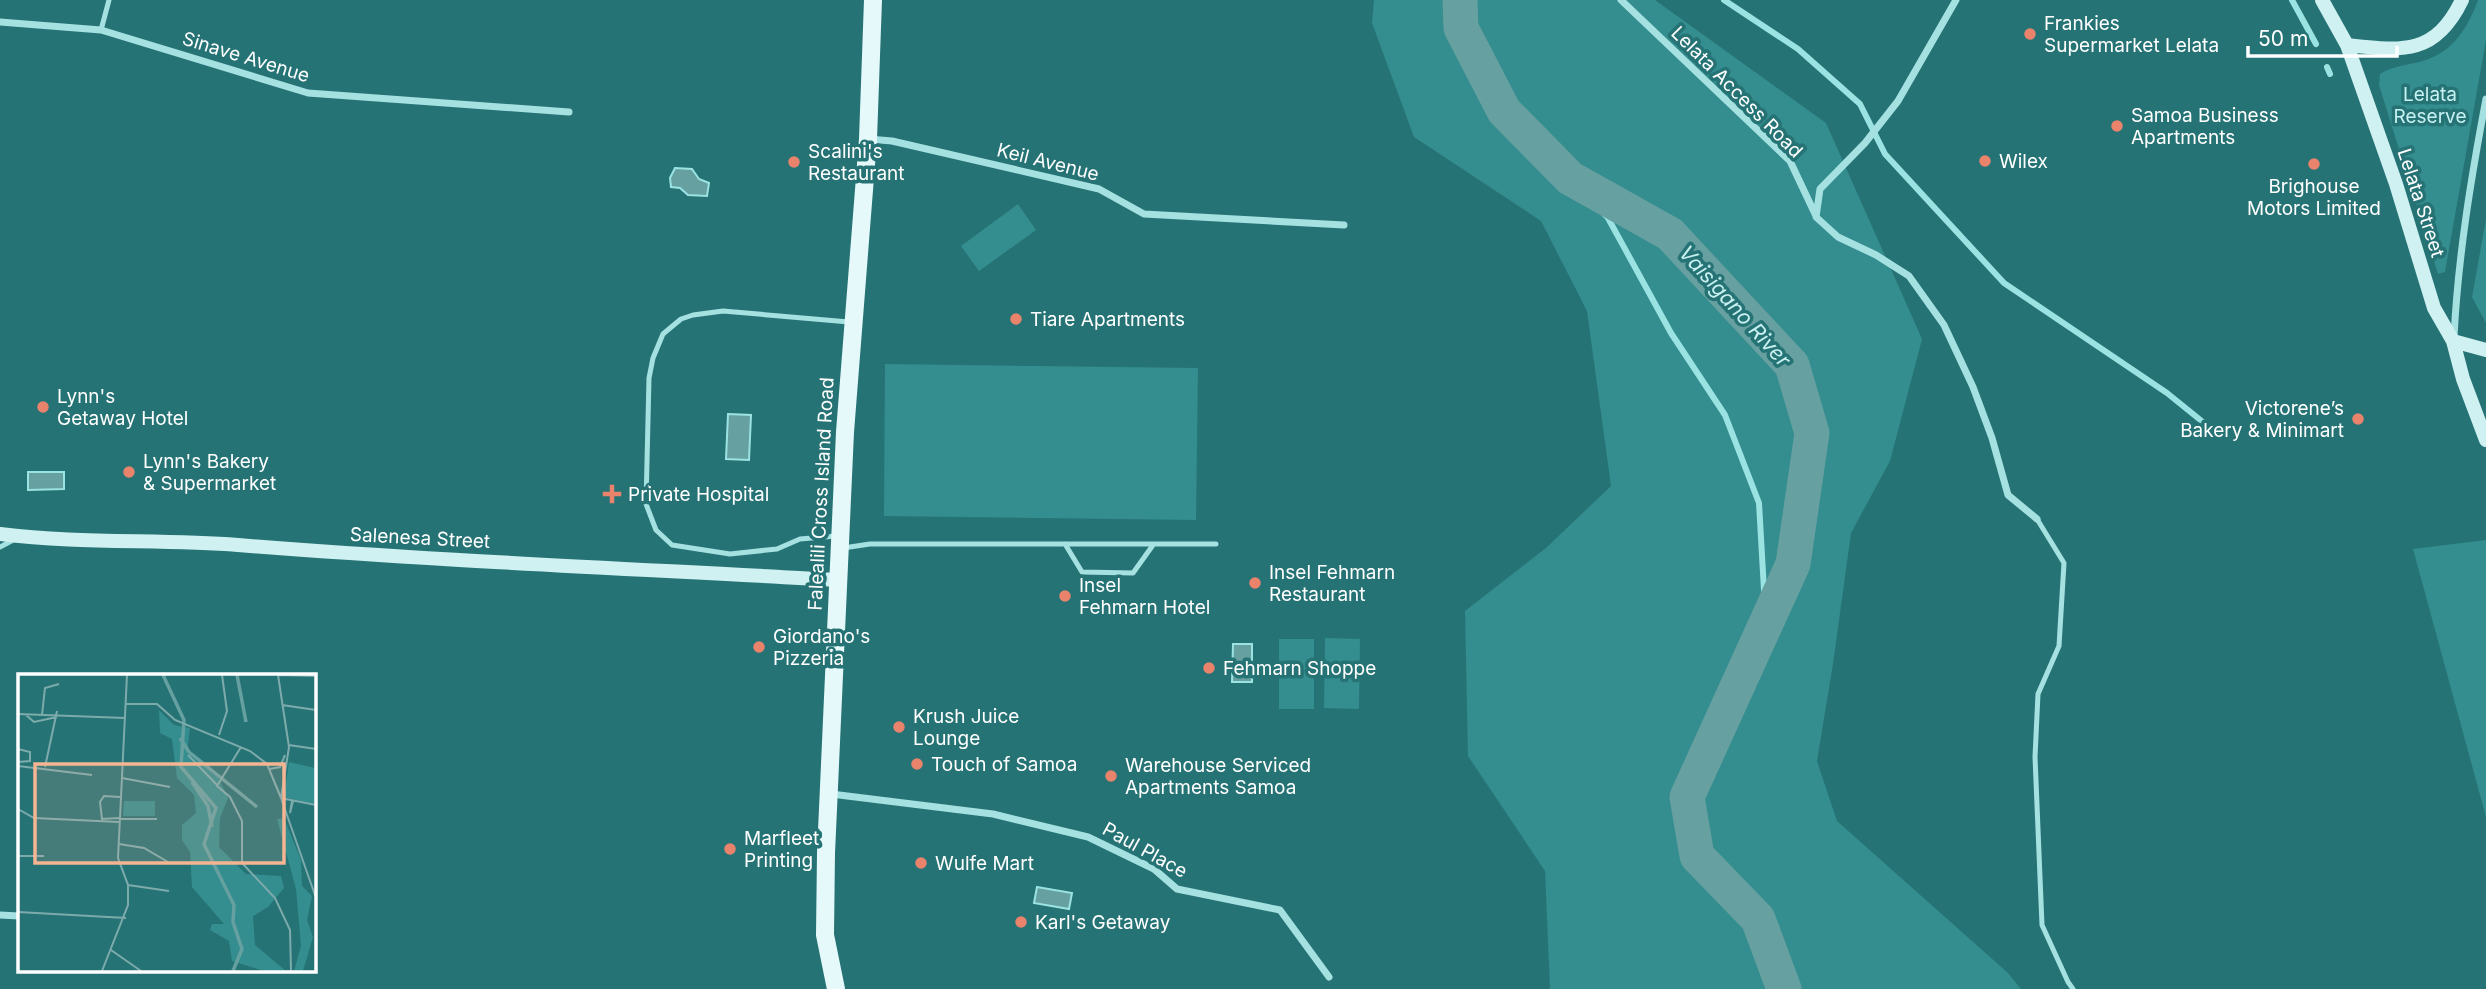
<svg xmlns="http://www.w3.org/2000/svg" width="2486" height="989" viewBox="0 0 2486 989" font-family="Inter,sans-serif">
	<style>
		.green { fill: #348d8e }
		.water { fill: #66a0a1; stroke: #9be2e2; stroke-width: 2 }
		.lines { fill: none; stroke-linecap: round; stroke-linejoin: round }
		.stream { stroke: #9be2e2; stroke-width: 6 }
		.river { stroke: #66a0a1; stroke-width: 35 }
		.lane { stroke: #a6e1e2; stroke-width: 5 }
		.street { stroke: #a6e1e2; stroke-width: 7 }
		.secondary { stroke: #cff1f2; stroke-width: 14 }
		.primary { stroke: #e5f9fb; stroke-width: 18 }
		.poi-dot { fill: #ea836c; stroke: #267375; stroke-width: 2.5 }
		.labels { text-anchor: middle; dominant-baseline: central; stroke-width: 7; stroke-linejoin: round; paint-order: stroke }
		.poi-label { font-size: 19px; fill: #fff; stroke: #267375; text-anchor: start }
		.street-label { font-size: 19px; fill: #fff; stroke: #267375 }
		.park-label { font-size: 19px; fill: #c8f1f2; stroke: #267375 }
		.water-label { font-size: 21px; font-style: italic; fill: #c8f0f0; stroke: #267375 }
		.inset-river { fill: none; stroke: #66a0a1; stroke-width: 3.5 }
		.inset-road { fill: none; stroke: #7dabac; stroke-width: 2 }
		.view { fill: #f5b492; fill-opacity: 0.15; stroke: #f5b492; stroke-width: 3.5 }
		.inset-edge { fill: none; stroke: #fff; stroke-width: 3.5 }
	</style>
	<rect width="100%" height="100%" fill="#267375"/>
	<path class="green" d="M1374,0H1655L1826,123L1922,339L1890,461L1851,533L1833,664L1817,761L1837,821L2008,973L2021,989H1550L1545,871L1468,756L1465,611L1546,548L1611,486L1587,311L1541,221L1414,137L1372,23Z
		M2478,0H2486V40L2445,272L2438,274L2379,85L2380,74C2394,65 2411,65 2426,60C2454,51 2469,25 2478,0Z
		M1018,204L1036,230L979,271L961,246Z
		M2486,219V323L2472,297Z
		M885,364L1198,368L1196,520L884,516Z
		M2486,540V817L2413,549Z
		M1325,638L1360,639L1359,709L1324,708Z
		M1279,639H1314V709H1279Z"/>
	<path class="water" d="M675,168L692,169L699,179L709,183L707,196L688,195L680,188L671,187L670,178Z
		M728,414L751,415L749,460L726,459Z
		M28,472H64V489L28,490Z
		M1233,644H1252V682H1232Z
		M1037,887L1072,893L1069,909L1034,903Z"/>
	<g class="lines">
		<path class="stream" d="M1724,0L1798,49L1860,104L1885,154L2004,283L2167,393L2214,431
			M2292,0L2316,44
			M2327,67L2330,74
			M1570,178L1608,218L1671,333L1725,415L1759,503L1766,625"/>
		<path class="river" d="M1460,0L1461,28L1504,111L1570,178L1670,234L1792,365L1812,433L1793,564L1687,797L1697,856L1758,919L1784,989"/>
		<path class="lane" d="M101,30L109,0
			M2037,519L2064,563L2059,646L2038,694L2035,757L2042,925L2068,982L2073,989
			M836,536L800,539L777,549L730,554L672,545L656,530L646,504L649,378L653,358L663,334L681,319L693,315L723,311L849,322
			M1065,544L1082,572L1133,573L1153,545
			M0,547L15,539
			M843,548L870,544H1216"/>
		<path class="street" d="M1621,0L1790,161L1816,216
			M1956,0L1898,101L1865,143L1820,189L1816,217L1838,237L1876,255L1909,276L1944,325L1973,387L1992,438L2008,495L2037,519
			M0,22L101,30L308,93L569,112
			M868,139L892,141L1099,189L1144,214L1344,225
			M2454,337C2458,257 2471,178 2486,99
			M831,794L993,814L1088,837L1154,869L1177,889L1280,910L1329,977
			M0,915L19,916"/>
		<path class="secondary" d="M2322,0L2347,45L2396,184L2434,308L2453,341L2463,379L2486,440
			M2347,45C2402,51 2435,56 2462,0
			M2453,341L2486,350
			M0,534C79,544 159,539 238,545C438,561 638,569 837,580"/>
		<path class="primary" d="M836,989L825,935L826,853L845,432L868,139L873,0"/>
	</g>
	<g class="poi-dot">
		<circle cx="2030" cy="34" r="7"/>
		<circle cx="2117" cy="126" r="7"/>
		<circle cx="1985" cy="161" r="7"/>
		<circle cx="794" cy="162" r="7"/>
		<circle cx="2314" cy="164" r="7"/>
		<circle cx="1016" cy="319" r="7"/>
		<circle cx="43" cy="407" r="7"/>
		<circle cx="2358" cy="419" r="7"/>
		<circle cx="129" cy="472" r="7"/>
		<path d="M608.5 483.5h7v7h7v7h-7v7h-7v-7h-7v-7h7z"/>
		<circle cx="1255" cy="583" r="7"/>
		<circle cx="1065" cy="596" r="7"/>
		<circle cx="759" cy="647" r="7"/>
		<circle cx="1209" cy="668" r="7"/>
		<circle cx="899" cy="727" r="7"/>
		<circle cx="917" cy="764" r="7"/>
		<circle cx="1111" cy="776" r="7"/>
		<circle cx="730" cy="849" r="7"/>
		<circle cx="921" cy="863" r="7"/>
		<circle cx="1021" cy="922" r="7"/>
	</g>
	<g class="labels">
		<g class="poi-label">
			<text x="2044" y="23">Frankies<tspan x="2044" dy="22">Supermarket Lelata</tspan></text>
			<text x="2131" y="115">Samoa Business<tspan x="2131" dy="22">Apartments</tspan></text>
			<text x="808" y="151">Scalini's<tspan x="808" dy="22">Restaurant</tspan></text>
			<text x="1999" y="161">Wilex</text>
			<text x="2314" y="186" text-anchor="middle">Brighouse<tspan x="2314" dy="22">Motors Limited</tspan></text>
			<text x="1030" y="319">Tiare Apartments</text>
			<text x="57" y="396">Lynn's<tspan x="57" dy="22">Getaway Hotel</tspan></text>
			<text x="2344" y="408" text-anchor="end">Victorene’s<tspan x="2344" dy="22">Bakery &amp; Minimart</tspan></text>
			<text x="143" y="461">Lynn's Bakery<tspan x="143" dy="22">&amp; Supermarket</tspan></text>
			<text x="628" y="494">Private Hospital</text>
			<text x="1269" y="572">Insel Fehmarn<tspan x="1269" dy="22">Restaurant</tspan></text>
			<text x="1079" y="585">Insel<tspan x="1079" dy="22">Fehmarn Hotel</tspan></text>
			<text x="773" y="636">Giordano's<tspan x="773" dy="22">Pizzeria</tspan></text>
			<text x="1223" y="668">Fehmarn Shoppe</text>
			<text x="913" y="716">Krush Juice<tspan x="913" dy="22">Lounge</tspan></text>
			<text x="931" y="764">Touch of Samoa</text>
			<text x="1125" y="765">Warehouse Serviced<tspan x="1125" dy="22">Apartments Samoa</tspan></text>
			<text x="744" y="838">Marfleet<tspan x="744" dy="22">Printing</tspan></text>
			<text x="935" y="863">Wulfe Mart</text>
			<text x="1035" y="922">Karl's Getaway</text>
		</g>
		<g class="street-label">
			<text transform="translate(246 57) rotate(17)">Sinave Avenue</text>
			<text transform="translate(1737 92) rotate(45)">Lelata Access Road</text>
			<text transform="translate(1048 162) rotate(14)">Keil Avenue</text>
			<text transform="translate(2421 203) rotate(72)">Lelata Street</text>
			<text transform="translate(821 494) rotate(-87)">Falealili Cross Island Road</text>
			<text transform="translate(420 538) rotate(3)">Salenesa Street</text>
			<text transform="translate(1145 850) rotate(29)">Paul Place</text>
		</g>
		<g class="park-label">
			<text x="2430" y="94">Lelata<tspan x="2430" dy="22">Reserve</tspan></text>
		</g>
		<g class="water-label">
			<text transform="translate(1735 306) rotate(48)">Vaisigano River</text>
		</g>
	</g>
	<g transform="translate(18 674)">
		<rect width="298" height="298" fill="#267375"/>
		<path d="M141,36L156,51L172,54L169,79L200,103L210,124L202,144L201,173L228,200L263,202L266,214L250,233L235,242L237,271L268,297H246L214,287L211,267L192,256L194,250H206L174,213L172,178L164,166V151L178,139L176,121L159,104L154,65L142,59ZM271,88L297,94V130L266,123ZM106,127H137V142H105ZM266,144L283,186L284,212L294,222L289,246L295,263L285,297H276L283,272L278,215L259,145Z" fill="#348d8e"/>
		<path class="inset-river" d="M145,1L166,46L163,93L198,134L186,170L216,231L215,248L224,275L215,297M219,1L228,48M162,64L171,78L239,133M174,108L190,132L194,153"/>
		<path class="inset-road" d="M260,1L271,73L263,124L298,224M260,1L298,2M108,30H139L157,46L232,77L249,90L263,124L298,131M264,31L298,36M0,40L107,44M8,41L16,48L39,43M24,41L27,14L41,10M201,61L209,37L204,1M271,71L298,75M223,73L199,112L212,123L224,147V189L257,224L272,256L273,297M0,75L12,78V87L0,88M170,81L199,111M0,92L74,101M27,93L39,37M252,95L262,93L267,81M104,104L152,113M274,127L272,139L275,127M0,135L16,144L101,148M101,144L84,145L82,128L86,122L102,123M102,145H139M101,170L126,174L150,188M0,182H26M110,211L151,217M0,238L108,244M93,276L123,297M84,297L110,231V211L100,184L109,1"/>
		<path class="view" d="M17,90H266V189H17Z"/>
		<rect width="298" height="298" class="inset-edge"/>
	</g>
	<path d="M2248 46v10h149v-10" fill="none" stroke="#ffffff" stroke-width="3.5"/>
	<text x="2258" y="46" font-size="21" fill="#ffffff" stroke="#267375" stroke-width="5" paint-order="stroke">50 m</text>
</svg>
